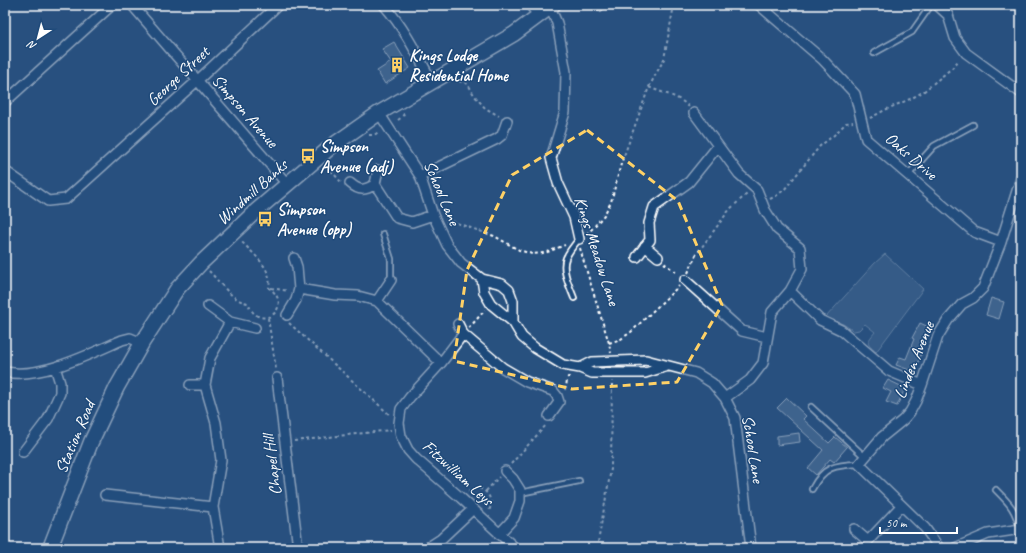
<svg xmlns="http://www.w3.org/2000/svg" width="1026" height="553" viewBox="0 0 1026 553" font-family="Caveat,sans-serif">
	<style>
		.green { fill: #446890; stroke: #a2b4c8 }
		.building { fill: #5a7a9d; stroke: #fff }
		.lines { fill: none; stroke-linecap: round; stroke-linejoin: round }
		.lane-casing { stroke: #fff; stroke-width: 8 }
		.street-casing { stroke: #fff; stroke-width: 12 }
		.primary-casing { stroke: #fff; stroke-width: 17 }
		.path { stroke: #fff; stroke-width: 2; stroke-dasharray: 3 3; stroke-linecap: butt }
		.lane { stroke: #1f4a7a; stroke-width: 4.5 }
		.street { stroke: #1f4a7a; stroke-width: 9 }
		.primary { stroke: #1f4a7a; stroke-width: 14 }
		.marked { fill: none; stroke: #ffd166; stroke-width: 3; stroke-dasharray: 8 5; stroke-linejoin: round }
		.labels { text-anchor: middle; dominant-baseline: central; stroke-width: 3; stroke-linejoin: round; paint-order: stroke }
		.poi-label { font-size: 17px; font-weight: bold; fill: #fff; stroke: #1f4a7a; text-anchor: start }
		.street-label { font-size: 17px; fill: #fff; stroke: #1f4a7a }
	</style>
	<rect width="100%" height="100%" fill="#28517f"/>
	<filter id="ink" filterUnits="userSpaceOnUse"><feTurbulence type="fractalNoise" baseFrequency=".025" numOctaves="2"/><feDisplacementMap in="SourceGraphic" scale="8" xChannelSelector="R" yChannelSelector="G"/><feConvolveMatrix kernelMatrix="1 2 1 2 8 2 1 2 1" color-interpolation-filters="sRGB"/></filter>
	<g filter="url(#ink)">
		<path class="green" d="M885,254L923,289L876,352C866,343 866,343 875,332L865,324L859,330L854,331L843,324L826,317L874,264Z"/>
		<path class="building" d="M394,42L410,68L385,84L377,71L391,62L382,49Z
			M991,298L1004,302L999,319L986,315Z
			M920,323L931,328L920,351L922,352L915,372L896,365L900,357L906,359L914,339L912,338Z
			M888,380L905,388L897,406L886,402L891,392L883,388Z
			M787,398L806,416L803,419L829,443L835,437L847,447L834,462L830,459L816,475L808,468L823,450L777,408Z
			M799,433L800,442L777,445V436Z"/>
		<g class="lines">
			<g class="lane-casing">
				<path id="lane" d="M600,8L603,5
					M874,53L912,32L931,5
					M908,175L934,146L973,125
					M383,234L391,259V280
					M574,298C570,287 561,270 566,258C569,251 574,245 579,239
					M811,407L865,457
					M812,489C824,466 835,465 859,464
					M996,490C1010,504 1016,510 1020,530
					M520,493L579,481"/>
			</g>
			<g class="street-casing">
				<path id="street" d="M132,5L287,184
					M384,5C405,29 417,54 432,82
					M530,5L539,16
					M759,5L822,59L855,94L866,139L974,232L1001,242
					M937,5L948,15L955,38L966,53L1021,93
					M549,8L553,14L557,23L566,72L565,112L551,158L558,183L574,217L579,239
					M5,102L112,5
					M379,113L420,176L433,215L447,245L461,263L482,279L502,284L509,290L513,301V322
					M694,113L739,174L757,190L765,210L777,229L800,248L802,269L790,291L772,312L763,363L750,380L725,398
					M5,171L48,201L66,199L198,80L278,5
					M420,176L497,139L502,135L507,121
					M350,183C359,191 365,191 375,184L397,218L412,222L433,215
					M375,184L378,170
					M645,246L658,257
					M637,257L650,240L649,223L654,207L689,182L718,146
					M294,258L297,267L299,289
					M482,279L484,292L491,304L513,322L522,337L535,348L563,365L580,368L592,373H645L668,366
					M685,280L742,331L767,337
					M790,291L820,320L841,330L889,371L922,385
					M377,301L391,280
					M208,306L230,322L255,328
					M287,315L296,300L299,289L335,295L358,296L377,301L441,363
					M458,324L463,334L503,368L527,382L553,391L557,396L559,402L549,416
					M463,334L441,363L410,397L401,409L399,423L401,436L408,450L416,459L461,498L515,548
					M580,368L592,362L646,360L696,373L712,383L725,398L735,418L751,548
					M5,372C41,379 90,354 122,340L130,338L142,343
					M277,378L298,548
					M190,385H205
					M23,452L48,419L60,393V383L55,367
					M105,495L213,507
					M854,529L868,541L901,506
					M499,534L514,518L520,501V490L513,479L505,471
					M220,548L213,507L221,460L216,423L205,385L210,358L230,322
					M284,548L297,546
					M427,548L441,539L473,509
					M939,548L925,528L859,464L882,437L903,420L910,412L916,401L922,385L938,336L948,320L962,304L973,298L983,288L1001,242L1021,178
					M955,548L988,534L1021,529"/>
			</g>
			<g class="primary-casing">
				<path id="primary" d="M50,548L91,442L117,387L142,343L177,289L201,263L256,211L332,146L379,113L514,34L553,5"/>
			</g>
			<path class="path" d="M459,81L468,84L474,95L485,108L499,116
				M649,87C663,94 678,95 689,107
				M870,118L887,109L910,99L923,92L952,68L959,60
				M398,120L402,117L405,112
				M369,135H374L379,132
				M327,166L341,182
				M770,199L776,196L784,190L820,146L833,136L846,123L853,122
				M446,221L448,220L494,236L519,250L532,254L545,253L565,245
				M586,234L592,229L604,215L611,202L621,164L649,87L664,59L674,5
				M580,248L583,259L609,343L611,353
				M664,263L678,274
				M209,271C220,282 232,301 248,303C259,335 296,307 269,288C273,268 253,254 241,241
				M688,273L696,255L724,217L730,209L747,194
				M271,288L288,291
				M268,318L276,369
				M289,323L391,416
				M469,328L485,310
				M609,343L621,339L631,332L679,286
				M565,390L568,377H572
				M294,441L391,430
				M511,464L547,424
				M486,491L499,477
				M468,492C481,481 496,497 489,511
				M597,548L611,469L612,381"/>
			<use href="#lane" class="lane"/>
			<use href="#street" class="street"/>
			<use href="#primary" class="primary"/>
		</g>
	</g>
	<path d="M0 0H1026V553H0ZM587,130L678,201L722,305L677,382L572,389L454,361L467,270L512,175Z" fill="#28517f" fill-opacity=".55" fill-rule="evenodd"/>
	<path class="marked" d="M587,130L678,201L722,305L677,382L572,389L454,361L467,270L512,175Z"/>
	<defs>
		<g id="building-bare" transform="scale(1.2)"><path d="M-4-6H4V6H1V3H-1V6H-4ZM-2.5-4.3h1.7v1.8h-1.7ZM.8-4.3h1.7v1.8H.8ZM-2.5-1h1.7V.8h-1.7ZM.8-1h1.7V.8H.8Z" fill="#ffd166" stroke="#1f4a7a" stroke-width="2.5" paint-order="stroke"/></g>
		<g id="bus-bare" transform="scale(1.2)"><path d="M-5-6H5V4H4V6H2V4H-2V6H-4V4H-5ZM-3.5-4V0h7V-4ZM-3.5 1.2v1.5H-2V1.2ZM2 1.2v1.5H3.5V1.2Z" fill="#ffd166" stroke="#1f4a7a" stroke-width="2.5" paint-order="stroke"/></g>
	</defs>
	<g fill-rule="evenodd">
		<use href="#building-bare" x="397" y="65"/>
		<use href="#bus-bare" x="308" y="156"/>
		<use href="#bus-bare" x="265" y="219"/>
	</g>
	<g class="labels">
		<g class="poi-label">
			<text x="409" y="55">Kings Lodge<tspan x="409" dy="20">Residential Home</tspan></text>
			<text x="320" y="146">Simpson<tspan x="320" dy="20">Avenue (adj)</tspan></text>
			<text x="277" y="209">Simpson<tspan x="277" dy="20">Avenue (opp)</tspan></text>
		</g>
		<g class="street-label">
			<text transform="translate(178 76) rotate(-43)">George Street</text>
			<text transform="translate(245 111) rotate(49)">Simpson Avenue</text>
			<text transform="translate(911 156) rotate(41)">Oaks Drive</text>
			<text transform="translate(252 192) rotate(-42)">Windmill Banks</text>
			<text transform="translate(442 193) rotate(67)">School Lane</text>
			<text transform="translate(597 251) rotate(72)">Kings Meadow Lane</text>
			<text transform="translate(914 360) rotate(-68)">Linden Avenue</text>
			<text transform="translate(75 437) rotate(-67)">Station Road</text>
			<text transform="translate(753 449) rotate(81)">School Lane</text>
			<text transform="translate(272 465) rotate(-97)">Chapel Hill</text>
			<text transform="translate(458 473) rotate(42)">Fitzwilliam Leys</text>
		</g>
	</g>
	<rect width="1026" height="553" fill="none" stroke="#1f4a7a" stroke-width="20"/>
	<rect x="10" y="10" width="1006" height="533" fill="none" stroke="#fff" stroke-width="1.5" filter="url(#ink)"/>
	<g transform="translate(38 38) rotate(216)" stroke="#1f4a7a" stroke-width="3" paint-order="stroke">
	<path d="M0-3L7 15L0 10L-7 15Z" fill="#ffffff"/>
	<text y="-6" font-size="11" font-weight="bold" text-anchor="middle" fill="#ffffff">N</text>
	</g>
	<path d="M880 527v6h77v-6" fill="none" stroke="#ffffff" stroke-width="2"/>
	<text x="886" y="527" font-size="12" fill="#ffffff" stroke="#1f4a7a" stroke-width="3" paint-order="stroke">50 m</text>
</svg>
